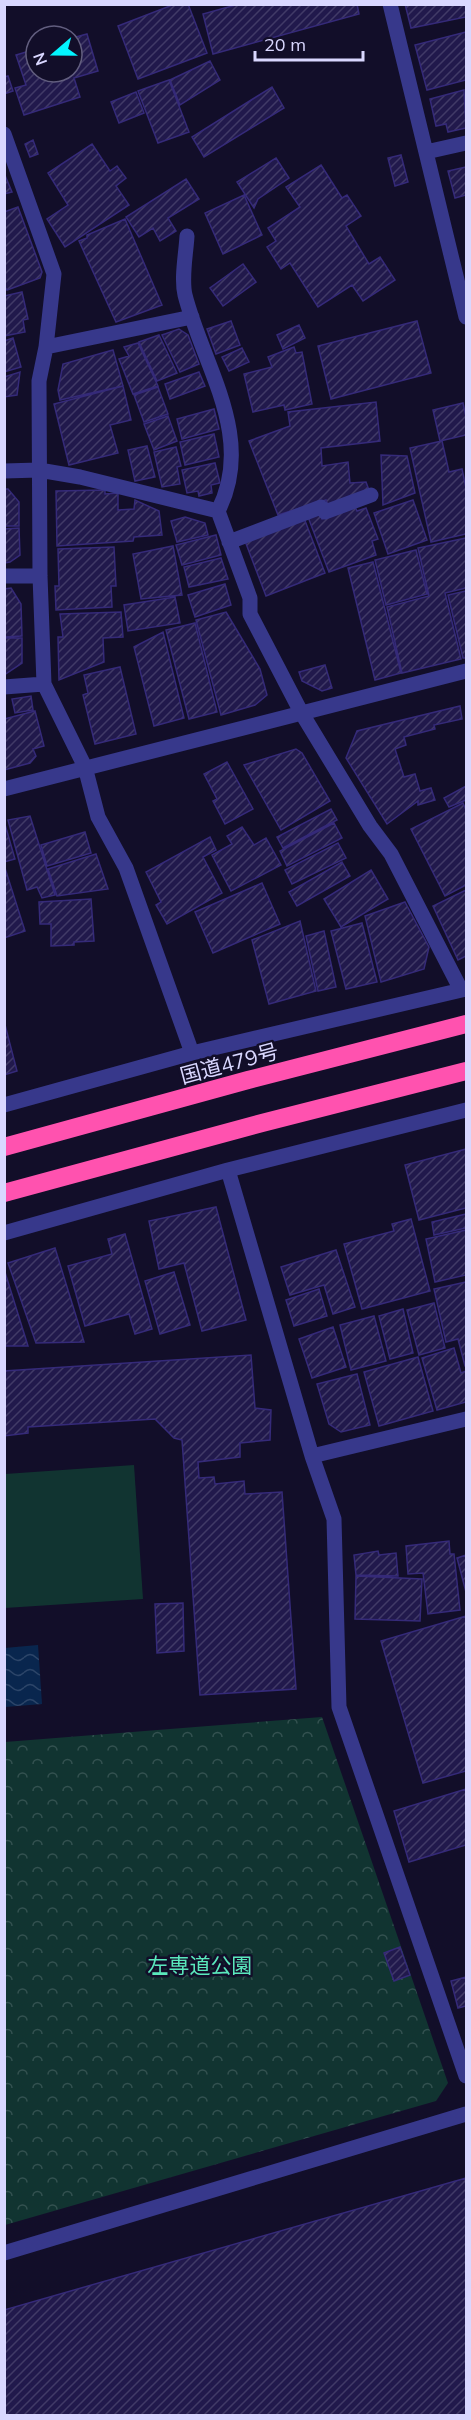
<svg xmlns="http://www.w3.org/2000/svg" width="471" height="2420" viewBox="0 0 471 2420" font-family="Mulish,'Noto Sans JP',sans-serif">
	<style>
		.grass { fill: #113431 }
		.park { fill: url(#park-crowns) }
		.water { fill: url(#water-waves) }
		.building { fill: url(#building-hatch); stroke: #352a79; stroke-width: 1.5 }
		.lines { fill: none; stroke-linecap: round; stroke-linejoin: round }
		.minor { stroke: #37388b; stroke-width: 15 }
		.highway { stroke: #ff52af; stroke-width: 18 }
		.labels { text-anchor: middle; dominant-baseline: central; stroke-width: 5; stroke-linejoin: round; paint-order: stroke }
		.street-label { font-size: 21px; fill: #d9d7ff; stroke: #120e29 }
		.park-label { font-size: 21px; fill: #5ae8bc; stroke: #120e29 }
	</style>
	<defs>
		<pattern id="park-crowns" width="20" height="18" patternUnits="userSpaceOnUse" patternTransform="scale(1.5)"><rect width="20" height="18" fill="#113431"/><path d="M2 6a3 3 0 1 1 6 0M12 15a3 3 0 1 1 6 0" fill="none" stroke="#335150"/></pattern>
		<pattern id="water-waves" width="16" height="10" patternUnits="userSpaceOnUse" patternTransform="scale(1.5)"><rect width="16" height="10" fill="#09264e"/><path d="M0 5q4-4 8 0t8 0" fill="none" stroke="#2c4569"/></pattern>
		<pattern id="building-hatch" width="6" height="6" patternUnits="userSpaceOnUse" patternTransform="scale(1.5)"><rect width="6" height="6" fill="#21194c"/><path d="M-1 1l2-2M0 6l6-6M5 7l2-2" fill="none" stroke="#413a67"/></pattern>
	</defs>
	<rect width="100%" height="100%" fill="#120e29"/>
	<path class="grass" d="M134,1465L143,1599L5,1608V1474Z"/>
	<path class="park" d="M322,1717L448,2083L436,2101L5,2225V1742Z"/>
	<path class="water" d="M38,1645L42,1704L5,1707V1648Z"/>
	<path class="building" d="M175,4H188L207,53L138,79L118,26Z
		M239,4H357L359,14L213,54L203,14Z
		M405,4H466V17L411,28Z
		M466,32V80L427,90L415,45Z
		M87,34L98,71L74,78L80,97L24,115L15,88L26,85L16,55L36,49V72H72V38Z
		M210,61L220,80L180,105L170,80Z
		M8,76L13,91L4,94V77Z
		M169,80L189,132L158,143L138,91Z
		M272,87L284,108L204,157L192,137Z
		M464,90L466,128L448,132L446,124L436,126L430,99Z
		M136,92L144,113L119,123L111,102Z
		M33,140L38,154L30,157L25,144Z
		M92,144L110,171L117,166L126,178L116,186L129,205L65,247L47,219L68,205L48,173Z
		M401,155L408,182L395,186L388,158Z
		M276,158L289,178L258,199L254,208L237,182Z
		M321,165L342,198L347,195L361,216L346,226L369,264L380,257L395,280L363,301L352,285L318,307L290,263L281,269L267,247L276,241L268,228L300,207L286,187Z
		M466,167V195L455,198L448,171Z
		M4,173L12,192L4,194Z
		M186,179L199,199L168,218L176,231L160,241L153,228L139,237L126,217Z
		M244,195L262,235L223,254L205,213Z
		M18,207L42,272L40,278L7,290L4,286V212Z
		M125,219L162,305L116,322L79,241L87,238V235Z
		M243,264L256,282L223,306L210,288Z
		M22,292L28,319L23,320L25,332L4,336V296Z
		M231,321L240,345L216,354L207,329Z
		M417,321L431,373L331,399L318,346Z
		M299,325L305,338L283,349L277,335Z
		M179,329L188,335L199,364L180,372L162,335Z
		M159,335L177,373L157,381L139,342Z
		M13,338L21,367L4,372V341Z
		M138,343L158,386L133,394L119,359L129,356L124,347Z
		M294,347L296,353L302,352L312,404L285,410L284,405L253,412L244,374L272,367L268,357Z
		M242,348L249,362L229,371L222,357Z
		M113,350L123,386L60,400L58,390L63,364Z
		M20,372L17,395L4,397V377Z
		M199,372L205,386L170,399L165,384Z
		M123,386L131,420L110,425L118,453L69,465L54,404Z
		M158,387L168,414L144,422L134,395Z
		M376,402L380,441L321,448L322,466L348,462L350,483L366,482L369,490L328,505L326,500L278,515L249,441L290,426L288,412Z
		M463,403L466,417V435L440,441L433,410Z
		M214,409L219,429L182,439L177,419Z
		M168,416L177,441L154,450L144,424Z
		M214,434L219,457L185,465L180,442Z
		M442,441L449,472L462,469L466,488V534L431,542L410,448Z
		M147,446L155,477L135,481L128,450Z
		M176,447L181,466L177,467L180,484L162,487L154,452Z
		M381,455L407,456L415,493L383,505Z
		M215,463L220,483L211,485L212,493L199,496L198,491L187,493L182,470Z
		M4,489H8L19,502V526H4Z
		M105,490V494L118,493V510L134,509L135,500L159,511L162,535L134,537L133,541L57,546L56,491Z
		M413,500L427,540L388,554L374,513Z
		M355,507L357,511L366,508L378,539L372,541L376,555L329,572L308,517L319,513L322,519Z
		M185,517L205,523L208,535L177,542L171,521Z
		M304,518L325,573L266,596L245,541Z
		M19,528L20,555L10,562L4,563V529Z
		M216,535L221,555L182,565L176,545Z
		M466,538V588L445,593L461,659L402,673L387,607L429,596L418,548Z
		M173,546L182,595L141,599L133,554Z
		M114,547L116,586H111L112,607L56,610L55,586H59L58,549Z
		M416,550L427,594L386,605L375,560Z
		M221,558L228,579L189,587L184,567Z
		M373,562L401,673L375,680L348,568Z
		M225,584L231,605L195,617L188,595Z
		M11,588L21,604L22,636L4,637V589Z
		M466,591V658H463L448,595Z
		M175,597L180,623L128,631L124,605Z
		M121,612L123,637L103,638L104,662L59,680L58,637H63L60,614Z
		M226,612L260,669L267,695L255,705L221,715L196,620Z
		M195,623L217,712L189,719L166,630Z
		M163,632L184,718L154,726L134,647Z
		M4,638H22V663L4,675Z
		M325,665L332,688L322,691L302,681L299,672Z
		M120,667L136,734L95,744L83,695L88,693L84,675Z
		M31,696L33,710L15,713L12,699Z
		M460,706L462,719L434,725L435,729L404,737L406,745L395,749L404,777L415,774L420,791L431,788L435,800L418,805V801L387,824L346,758L357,731Z
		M35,711L44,746L33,749L36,756L30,763L4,770V719Z
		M296,749L302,753L330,801L281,830L244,765Z
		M227,762L253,809L225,824L213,801L217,799L204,774Z
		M466,786V800L449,807L444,798Z
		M463,803L466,810V885L445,896L411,829Z
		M331,809L337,820L283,848L277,837Z
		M30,816L55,895L42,898L37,887L27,890L8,820Z
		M4,821L15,859L4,862Z
		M334,823L342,838L287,866L280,851Z
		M242,827L254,845L266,838L281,865L231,891L212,855L232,844L227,836Z
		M85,832L91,853L47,866L41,845Z
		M210,837L216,850L203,857L222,893L167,924L156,905L161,902L146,872Z
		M338,843L346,858L292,884L285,870Z
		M96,854L108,889L57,896L48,869Z
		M342,862L350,876L297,906L289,892Z
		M4,865L25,931L4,938Z
		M371,870L388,899L341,927L324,899Z
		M262,883L280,924L213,953L195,912Z
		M466,890V956L458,960L433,906Z
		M91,899L94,941L74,942V945L51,946V924H40L39,902Z
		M405,902L429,947L424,969L381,982L365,916Z
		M300,921L316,991L269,1004L252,940Z
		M362,923L377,982L346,989L331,931Z
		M324,931L336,987L318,991L306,936Z
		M4,1021L17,1071L4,1075Z
		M466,1149V1208L419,1220L405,1165Z
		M216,1207L246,1320L202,1331L184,1263L159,1269L149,1221Z
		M466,1214V1228L434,1235L432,1222Z
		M411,1219L430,1291L362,1309L344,1244L394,1231L392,1224Z
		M466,1230V1275L435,1282L426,1239Z
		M125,1234L152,1329L135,1334L129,1314L85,1326L68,1266L112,1254L108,1239Z
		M55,1248L84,1342L36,1343L8,1263Z
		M336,1250L355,1307L333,1314L324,1285L290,1295L281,1267Z
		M4,1269L28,1346H4Z
		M174,1272L190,1325L160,1334L145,1281Z
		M466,1282V1366H465L458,1339L446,1342L434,1289Z
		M319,1289L327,1316L294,1326L286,1300Z
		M434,1303L445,1348L419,1355L407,1310Z
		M403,1309L413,1353L390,1359L379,1316Z
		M374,1316L386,1361L351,1370L340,1325Z
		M333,1327L346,1367L312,1378L299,1339Z
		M454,1348L461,1373L466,1371V1402L437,1410L422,1358Z
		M251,1355L255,1408L271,1410L270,1440L240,1443V1457L198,1462L199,1478L214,1477L215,1484L244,1481L245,1494L282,1492L296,1689L200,1695L182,1440L174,1438L155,1419L28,1427V1433L4,1436V1371Z
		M418,1357L433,1411L379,1426L364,1372Z
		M357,1374L370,1425L341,1432L329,1424L317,1384Z
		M449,1541L450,1554H454L460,1610L428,1614L423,1573L408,1574L406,1546Z
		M378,1551L379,1555L396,1553L398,1576L356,1575L354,1555Z
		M466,1555V1592L457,1558Z
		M356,1576L422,1579L420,1621L355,1619Z
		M183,1603L184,1651L157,1653L155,1604Z
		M466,1616V1771L423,1783L381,1641Z
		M466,1789V1845L409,1862L394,1811Z
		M400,1947L410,1975L394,1981L384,1953Z
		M466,1977V2006L458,2008L451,1981Z
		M466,2178V2416H4V2310Z"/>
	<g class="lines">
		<path class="minor" d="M390,4L466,317
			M4,134L54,274L46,347L39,381L40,576L44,684L85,767L98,817L126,868L192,1053
			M426,152L466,143
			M187,236C186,254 181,278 185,295C203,366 256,437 218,511L250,598V614L301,712L370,826L391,854L461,990
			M46,347L192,317
			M4,471L39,470L80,477L218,511
			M229,542L321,507L325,512L371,495
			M4,576H40
			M4,687L44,684
			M4,789L466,671
			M4,1105L192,1053L466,989
			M228,1170L312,1456L334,1519L339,1707L466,2076
			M4,1233L228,1170L466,1110
			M312,1456L466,1419
			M4,2253L466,2114"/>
		<path class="highway" d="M4,1147L248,1080L466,1024
			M4,1193L262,1123L466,1071"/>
	</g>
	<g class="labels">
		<g class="street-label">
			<text transform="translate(229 1063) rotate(-15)">国道479号</text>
		</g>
		<g class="park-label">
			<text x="200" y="1965">左専道公園</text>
		</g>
	</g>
	<rect width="471" height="2420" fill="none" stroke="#d9d7ff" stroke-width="12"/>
	<g transform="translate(54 54) rotate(250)"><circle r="28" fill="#120e29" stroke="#625e7f" stroke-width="1.5"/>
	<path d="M0-4.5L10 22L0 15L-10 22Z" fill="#03f4ff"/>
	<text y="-9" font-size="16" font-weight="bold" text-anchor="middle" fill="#d9d7ff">N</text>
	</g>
	<path d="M255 51v9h108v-9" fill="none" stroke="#d9d7ff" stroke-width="3"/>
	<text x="264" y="51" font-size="18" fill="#d9d7ff" stroke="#120e29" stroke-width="4.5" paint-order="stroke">20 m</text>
</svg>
